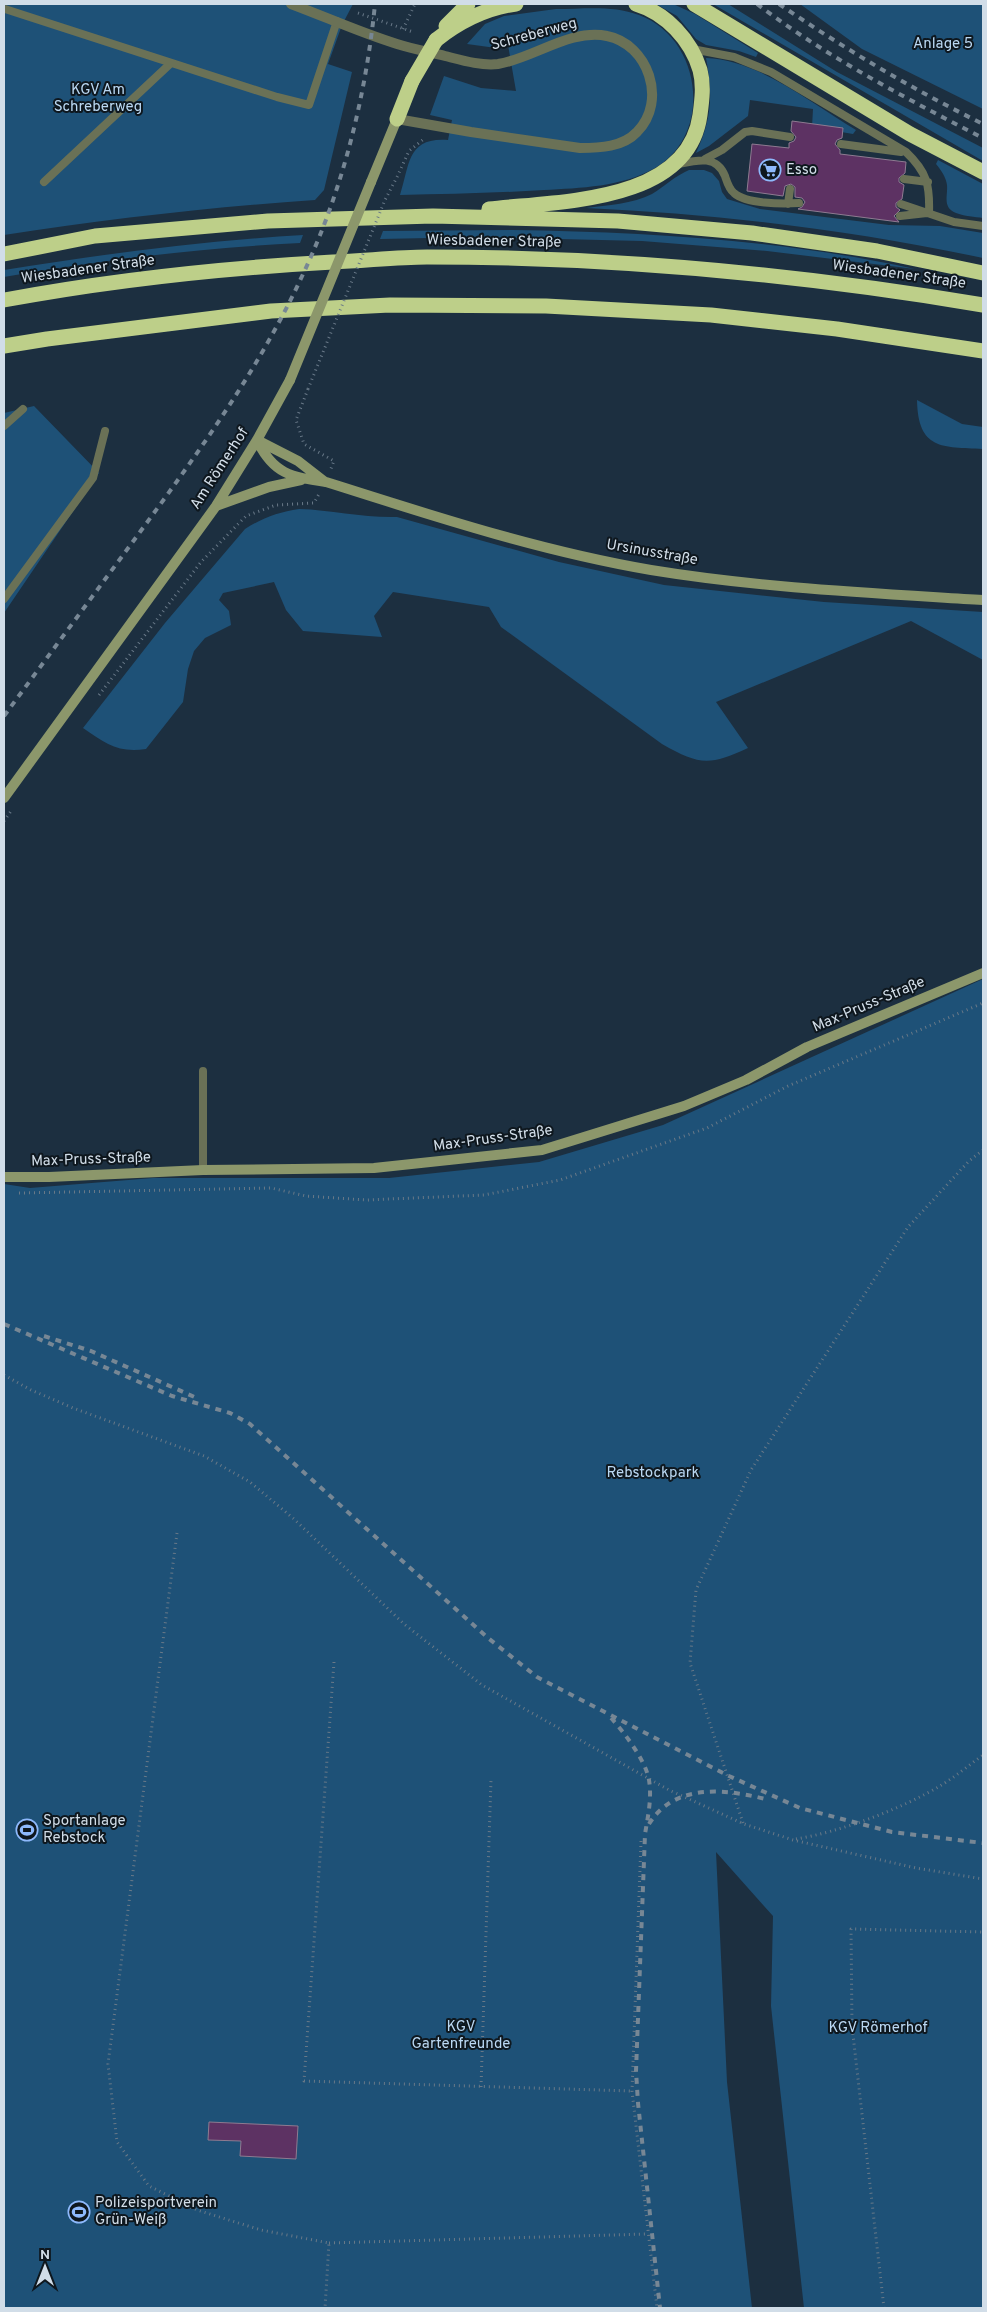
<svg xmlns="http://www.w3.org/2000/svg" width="987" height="2312" viewBox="0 0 987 2312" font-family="Overpass,sans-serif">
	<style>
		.green { fill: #1e5177 }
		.building { fill: #5d3263; stroke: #8e7b91 }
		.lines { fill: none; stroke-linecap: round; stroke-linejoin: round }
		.path { stroke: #697988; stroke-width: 3; stroke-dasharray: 1 4; stroke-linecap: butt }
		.lane { stroke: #6a7156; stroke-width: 8 }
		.street { stroke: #6a7156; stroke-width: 10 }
		.secondary { stroke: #8c976b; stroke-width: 10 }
		.highway { stroke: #bdcf89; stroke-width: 15 }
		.rail { stroke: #778795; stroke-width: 4; stroke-dasharray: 6 6; stroke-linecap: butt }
		.path-bridge { stroke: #697988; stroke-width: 3; stroke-dasharray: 1 4; stroke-linecap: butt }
		.secondary-bridge { stroke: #8c976b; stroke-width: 10 }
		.highway-bridge { stroke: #bdcf89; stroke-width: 15 }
		.labels { text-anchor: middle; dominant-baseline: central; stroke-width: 4; stroke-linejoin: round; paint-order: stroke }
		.street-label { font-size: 15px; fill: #d1dde8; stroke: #0e171e }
		.park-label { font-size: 15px; fill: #bad8f3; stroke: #0e171e }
		.poi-label { font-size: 15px; fill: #d1dde8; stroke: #0e171e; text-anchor: start }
	</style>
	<rect width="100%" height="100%" fill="#1c2f40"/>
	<path class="green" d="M4,4H353L342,25L328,64L352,72L324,190L315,200C211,207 107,219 4,235Z
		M656,4H673L695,14L758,53L756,57L739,51L706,45L696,39L677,16Z
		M713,4H728L837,72L983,148V161Z
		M800,4H983V109L862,49Z
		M556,9C584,9 613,5 639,15C702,38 714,134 655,168C622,187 580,188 544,190C496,193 448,194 400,195C410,164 407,137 448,140L452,120L430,115L444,76L481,88L516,91L508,45L496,48L467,44L485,24L504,16Z
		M706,58C759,60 811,103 856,130L853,134L812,127L813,109L750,100L748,116L709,146L696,153C712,118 713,95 706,58Z
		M938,160L983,184V218C975,217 964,216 956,213C942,207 948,196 947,185C946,177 941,170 936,164Z
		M689,170H704L712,173L719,181L722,192L727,199L760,209L889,225L940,226L983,233V258C852,230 720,214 586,208C607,205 633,204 652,194C665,186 675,176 689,170Z
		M512,230C647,232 784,240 915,269L767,251L642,241L478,237L380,239L383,231Z
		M303,235L300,243C201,248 101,260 4,277V270C103,254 202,241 303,235Z
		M917,400L962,424L983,427V449C942,447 918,450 917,400Z
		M34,406L99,473L4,613V413Z
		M299,509C332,510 364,518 397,517L559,562L664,585L824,602L983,612V660L911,621L716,702L748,748C709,766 699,765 662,744L501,627L489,607L393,592L374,616L382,637L303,631L286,610L274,582L223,593L219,600L229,611L231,625L205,638L194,651L188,669L183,702L146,749C118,753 106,744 83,728L165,623L245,529C262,518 279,512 299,509Z
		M983,979V2308H804L771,2006L773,1916L716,1852L727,2082L752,2308H4V1184L30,1188L153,1178H389L539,1162L663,1125Z"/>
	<path class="building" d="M792,121L843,128L842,138L837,140L835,144L840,150V154L906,162L905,173L899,178V182L904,185L902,199L896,203V207L900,210L894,216L899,222L798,209L802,207L805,202L802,198L795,197V187L791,184L785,186L783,196L747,191L752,144L789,148V143L794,141L796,137L791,131Z
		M209,2122L298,2126L296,2159L240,2156L241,2141L208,2140Z"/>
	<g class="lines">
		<path class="path" d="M358,13L413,32
			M403,29L415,4
			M397,177L409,151L425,138
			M308,389L296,420L304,444L334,461L330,471
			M99,695L201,562L246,516L276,505L314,503L319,494
			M4,821L11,811
			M19,1193L271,1188L306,1196L366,1200L484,1195L560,1180L707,1128L788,1086L983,1003
			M4,1375L31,1390L73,1408L204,1456L250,1482L294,1519L404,1624L482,1685L669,1790L744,1824L793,1840L916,1868L983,1879
			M177,1533L108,2064L117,2142L149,2186L197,2210L261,2230L329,2243L325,2308
			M334,1662L304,2081L632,2091
			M743,1823L690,1663L696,1590L751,1470L908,1227L969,1161L983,1150
			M796,1839C840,1832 901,1809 940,1786C955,1777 969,1765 983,1755
			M641,1841L632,2091L657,2308
			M481,2087L491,1780
			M329,2243L647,2234
			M884,2308L852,2026L851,1929L983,1932"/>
		<path class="lane" d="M5,9L277,97L309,105L337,21
			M692,49L734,57L771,72L906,152C927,172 930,185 929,213
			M841,144L901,152
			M705,159L722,150L745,132L752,131L790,137
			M674,165C694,161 716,153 725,176C727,182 729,189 734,193C746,204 782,204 799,203
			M904,179L928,182
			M44,182L171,63
			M788,204L790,189
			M901,204L954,222L983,226
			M900,216L927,213
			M4,426L23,409
			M4,599L93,478L105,431
			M203,1170V1071"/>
		<path class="street" d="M291,4C326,17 361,33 397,44C413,49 429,52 445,56C461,60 481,66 498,64C532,59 571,28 607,36C648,44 668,101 637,132C623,147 600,148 580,148L471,132L397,119"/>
		<path class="secondary" d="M371,182L397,119
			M257,440C273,474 291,477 326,482C433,516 540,551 651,570C761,588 873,593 983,600
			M257,440L298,461L325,482
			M216,506L269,487L301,480
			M4,798L216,506L257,440L290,380
			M4,1177H49L203,1170L374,1168L542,1150L684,1106L746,1080L807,1047L983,973"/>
		<path class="highway" d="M694,4L910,134L983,172
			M446,26L468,4
			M436,40C460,21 485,8 516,4
			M397,119L412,81
			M489,209C557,201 688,204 700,115C702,100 704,85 700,70C691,40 666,13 636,4
			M4,254L95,236L268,221L433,216L618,221L752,233L877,251L983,273
			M4,300C112,280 223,268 333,262C364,261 396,257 427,257C614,257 799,274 983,305
			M4,346L47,339L271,311L390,305L546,306L711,315L837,329L983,351"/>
		<path class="rail" d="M757,4C827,57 905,98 983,138
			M779,4C845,49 912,89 983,124
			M4,716C49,655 95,593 140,532C201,449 261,366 304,272C343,189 366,95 375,4
			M4,1324L172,1396L230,1413L250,1424L488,1638L537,1677L729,1776L800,1808L892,1832L983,1843
			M44,1336L91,1351L199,1399
			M611,1718C624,1732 646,1761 649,1780C652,1798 648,1816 645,1834L636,2071L638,2103L660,2308
			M649,1824C675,1782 728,1789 769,1800"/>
		<path class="path-bridge" d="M308,389L385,200L397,177"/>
		<path class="secondary-bridge" d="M290,380L371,182"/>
		<path class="highway-bridge" d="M412,81L436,40"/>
	</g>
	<defs>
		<g id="supermarket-ring" transform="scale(1.125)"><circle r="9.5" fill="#0e171e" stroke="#8eb9fc" stroke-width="1.5"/><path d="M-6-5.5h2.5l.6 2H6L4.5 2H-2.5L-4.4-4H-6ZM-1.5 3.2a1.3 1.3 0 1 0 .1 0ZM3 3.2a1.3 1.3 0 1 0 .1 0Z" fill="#8eb9fc"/></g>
		<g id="stadium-ring" transform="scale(1.125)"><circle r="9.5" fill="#0e171e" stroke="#8eb9fc" stroke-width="1.5"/><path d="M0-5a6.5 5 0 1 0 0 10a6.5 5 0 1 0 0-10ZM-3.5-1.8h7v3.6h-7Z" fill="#8eb9fc"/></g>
	</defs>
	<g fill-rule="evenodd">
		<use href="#supermarket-ring" x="770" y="170"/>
		<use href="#stadium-ring" x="27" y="1830"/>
		<use href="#stadium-ring" x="79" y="2212"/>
	</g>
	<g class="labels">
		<g class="street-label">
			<text transform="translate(534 35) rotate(-15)">Schreberweg</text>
			<text transform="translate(494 242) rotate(1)">Wiesbadener Straße</text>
			<text transform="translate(88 270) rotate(-8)">Wiesbadener Straße</text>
			<text transform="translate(899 275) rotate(8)">Wiesbadener Straße</text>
			<text transform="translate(220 469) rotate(-57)">Am Römerhof</text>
			<text transform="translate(652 553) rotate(10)">Ursinusstraße</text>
			<text transform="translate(869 1005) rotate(-23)">Max-Pruss-Straße</text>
			<text transform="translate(493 1139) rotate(-8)">Max-Pruss-Straße</text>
			<text transform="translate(91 1160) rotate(-2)">Max-Pruss-Straße</text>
		</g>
		<g class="park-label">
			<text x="943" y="44">Anlage 5</text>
			<text x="98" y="90">KGV Am<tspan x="98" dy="17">Schreberweg</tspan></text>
			<text x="653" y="1473">Rebstockpark</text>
			<text x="461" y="2027">KGV<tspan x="461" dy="17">Gartenfreunde</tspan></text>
			<text x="878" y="2028">KGV Römerhof</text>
		</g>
		<g class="poi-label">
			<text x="786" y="170">Esso</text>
			<text x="43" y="1821">Sportanlage<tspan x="43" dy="17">Rebstock</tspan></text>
			<text x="95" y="2203">Polizeisportverein<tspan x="95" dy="17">Grün-Weiß</tspan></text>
		</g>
	</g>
	<rect width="987" height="2312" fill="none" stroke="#d1dde8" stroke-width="10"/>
	<g transform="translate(45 2267)" stroke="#0e171e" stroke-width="4" paint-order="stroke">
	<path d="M0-4L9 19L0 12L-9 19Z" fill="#d1dde8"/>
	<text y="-8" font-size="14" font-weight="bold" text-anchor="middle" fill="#d1dde8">N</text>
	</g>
</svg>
